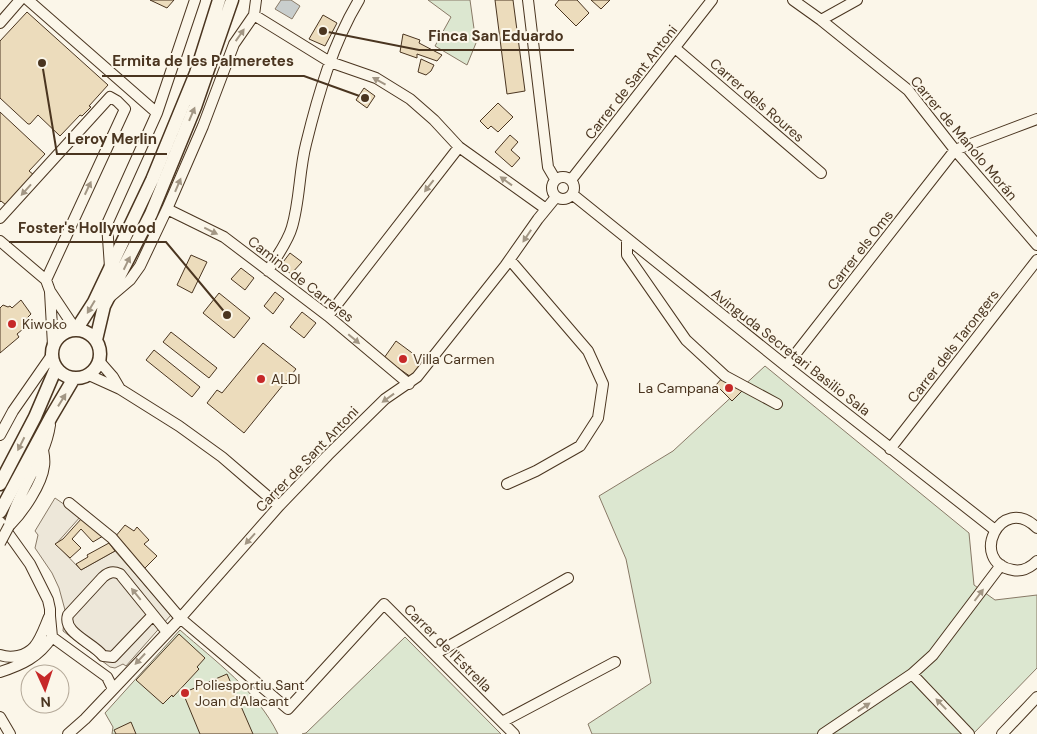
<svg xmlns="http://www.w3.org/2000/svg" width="1037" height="734" viewBox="0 0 1037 734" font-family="'DM Sans',sans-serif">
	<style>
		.green { fill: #dce7d0; stroke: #887966 }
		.parking { fill: #ede7d9; stroke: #887966 }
		.water { fill: #c9cecd; stroke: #887966 }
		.building { fill: #ecdcbc; stroke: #4a3520 }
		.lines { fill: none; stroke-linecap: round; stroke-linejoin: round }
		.minor-casing { stroke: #4a3520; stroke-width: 12 }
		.major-casing { stroke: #4a3520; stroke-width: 15 }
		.minor { stroke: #fbf6e9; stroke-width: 10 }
		.major { stroke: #fbf6e9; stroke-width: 12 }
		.minor-bridge-casing { stroke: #4a3520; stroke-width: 12; stroke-linecap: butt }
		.minor-bridge { stroke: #fbf6e9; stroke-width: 10 }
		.oneway { fill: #a29684 }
		.poi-dot { fill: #c62828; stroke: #fbf6e9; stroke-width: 2 }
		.labels { text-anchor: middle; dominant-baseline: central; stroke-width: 4; stroke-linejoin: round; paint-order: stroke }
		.street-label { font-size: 14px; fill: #4a3520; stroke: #fbf6e9 }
		.poi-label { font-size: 14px; fill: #4a3520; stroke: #fbf6e9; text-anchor: start }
		.leader { fill: none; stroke: #4a3520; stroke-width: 2 }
		.callout-dot { fill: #4a3520; stroke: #fbf6e9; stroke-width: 2 }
		.callout-label { font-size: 15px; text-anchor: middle; font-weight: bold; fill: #4a3520; stroke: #fbf6e9; stroke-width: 4; stroke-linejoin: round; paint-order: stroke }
	</style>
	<rect width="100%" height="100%" fill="#fbf6e9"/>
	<path class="green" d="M428,0H470L476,43L467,65L435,46L451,17Z
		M765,366L969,533L974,585L995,600L1037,595V668L973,734H592L588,724L651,683L626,559L599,496L673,451Z
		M180,630C215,661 257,691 278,734H112L113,727L105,713Z
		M405,637L501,734H302L306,733Z"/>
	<path class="parking" d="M55,498L81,516L56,544L81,570L115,551L171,615L126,666L123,664L115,668L110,667L63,631L65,610L59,588L52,573L35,548L38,535L35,531Z"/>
	<path class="water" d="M281,0H291L300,6L292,19L275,9Z"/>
	<path class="building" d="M150,0H174L167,8Z
		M495,0H513L525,91L507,94Z
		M559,0H577L589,13L576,26L555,5Z
		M591,0H610L601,9Z
		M27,12L108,85L89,106L91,107L82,116L80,115L60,136L38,115L30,124H28L0,98V41Z
		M323,15L337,23L325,46L309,39Z
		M403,34L420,40L419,43L442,55L437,61L417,54V58L400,52Z
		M421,59L434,65L431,71L426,75L418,72Z
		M364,88L375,96L367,108L356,100Z
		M498,103L513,117L498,132L491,126L488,129L480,121Z
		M0,112L45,154L29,171L34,175L6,205L1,201L0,202Z
		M510,135L518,142L511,150L520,158L512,167L495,152Z
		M290,253L302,262L291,274L280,266Z
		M191,255L207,262L192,293L177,285Z
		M241,268L254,278L245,290L231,279Z
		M275,292L284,299L273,314L264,306Z
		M219,293L250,318L234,338L203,313Z
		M21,300L31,314L25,320L27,322L21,327L23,329L17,334L19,337L0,353V308L3,305L8,307L10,306L12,308Z
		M302,312L316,323L304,338L290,327Z
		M171,332L217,368L209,378L163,342Z
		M396,341L423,361L411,377L384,358Z
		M263,343L296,369L244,433L207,403L217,390L222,393Z
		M154,350L200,387L192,397L146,360Z
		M723,377L743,390L732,401L716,385Z
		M82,518L103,536L93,542L81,529L72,539L81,548L70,558L55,544L63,539Z
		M125,525L134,531L137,527L149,540L144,544L157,556L143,570L115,537Z
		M109,543L115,551L81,570L76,564L88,557L87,555Z
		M179,634L205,658L197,667L199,669L173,697L172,695L163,704L136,680Z
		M227,674L253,734H200L183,693Z
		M131,722L136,734H116L114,730Z"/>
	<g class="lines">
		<g class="minor-casing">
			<path id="minor" d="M28,0L157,113
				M528,0L548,167L555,179
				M793,0L821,20L908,90L955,150L1037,245
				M254,15L330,62L376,78L410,99L434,120L459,147L546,209
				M821,20L857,0
				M0,23L20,0
				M675,48L821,173
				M552 188a11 11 0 1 1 22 0a11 11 0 1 1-22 0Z
				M571,180L712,0
				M572,194L786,366L995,530
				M167,209L224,237L328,316L409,384
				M0,218L110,97L117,101L125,109L46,280
				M627,240V255L686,340L725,376L777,404
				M0,241L46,280L50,291L76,330
				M110,267L107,224L157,113L195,0
				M268,271C276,257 288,242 292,227C300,200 299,171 306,144C318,95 333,43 359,0
				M50,292L53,345
				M110,297L130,280L140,266L167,209L203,126L234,44L254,15L256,0
				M328,316L459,147
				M99,361L113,377L120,389
				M786,366L955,150L1037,119
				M89,375L120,389L179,426L222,457L279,506
				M0,435L13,411L52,355
				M890,449L1037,260
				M507,484L536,471L580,446L598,418L603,384L588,351L510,260
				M69,503L112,538L180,618L288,709L384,604L514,734
				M0,522L30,564L48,600L50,609V616L52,637C39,657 22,665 0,672
				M10,525C23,512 42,484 44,466C45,461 44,455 43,450
				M9,526C18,490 45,460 50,425
				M1037,528C1000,492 968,563 1013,570C1023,572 1030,568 1037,561
				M153,615L113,657L103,656C94,643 62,633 68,615L103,577C109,572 113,571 120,574L167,632
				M52,637L107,677L113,689
				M435,654L568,578
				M0,655C11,659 26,656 34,647C41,639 45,626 49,617
				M912,674L969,734
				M0,717L10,734
				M502,722L615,662
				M68,734L85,719L176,623L279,506L328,455L385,399L417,377L505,266L538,219L556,197
				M823,734L912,674L933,655L1001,565
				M1002,734L1037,697"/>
		</g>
		<g class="major-casing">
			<path id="major" d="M52 354a24 24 0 1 1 48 0a24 24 0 1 1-48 0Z
				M76,330L94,302L152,180L196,73L219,0
				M96,340L104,306L151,214L195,107L232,0
				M0,484L35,417L56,368
				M0,512L51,417L74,378"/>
		</g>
		<use href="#minor" class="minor"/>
		<use href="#major" class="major"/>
		<g class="minor-bridge-casing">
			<path id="minor-bridge" d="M0,543L9,526"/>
		</g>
		<use href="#minor-bridge" class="minor-bridge"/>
	</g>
	<defs><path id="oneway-solid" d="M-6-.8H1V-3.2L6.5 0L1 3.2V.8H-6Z" transform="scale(1.25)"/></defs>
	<g class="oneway">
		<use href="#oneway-solid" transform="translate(240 35) rotate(-55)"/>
		<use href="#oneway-solid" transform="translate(379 81) rotate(-151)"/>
		<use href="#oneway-solid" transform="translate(192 114) rotate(-67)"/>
		<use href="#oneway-solid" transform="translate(506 181) rotate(-144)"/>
		<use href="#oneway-solid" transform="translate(178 185) rotate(-67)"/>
		<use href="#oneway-solid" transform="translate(429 186) rotate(128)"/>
		<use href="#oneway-solid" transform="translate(88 188) rotate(-65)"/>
		<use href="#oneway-solid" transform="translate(26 190) rotate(132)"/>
		<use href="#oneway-solid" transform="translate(211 231) rotate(26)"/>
		<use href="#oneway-solid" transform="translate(527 236) rotate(124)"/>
		<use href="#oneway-solid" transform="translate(127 263) rotate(-64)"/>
		<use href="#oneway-solid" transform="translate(91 307) rotate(121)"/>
		<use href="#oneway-solid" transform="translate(354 339) rotate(40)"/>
		<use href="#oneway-solid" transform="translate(388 398) rotate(144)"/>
		<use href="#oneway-solid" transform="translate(62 400) rotate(-58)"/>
		<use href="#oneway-solid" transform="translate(21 444) rotate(117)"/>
		<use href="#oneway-solid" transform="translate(250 539) rotate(132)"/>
		<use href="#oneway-solid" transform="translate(136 594) rotate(-129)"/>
		<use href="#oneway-solid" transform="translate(979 595) rotate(-53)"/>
		<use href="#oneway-solid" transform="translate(140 659) rotate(133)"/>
		<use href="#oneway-solid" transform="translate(941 704) rotate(-134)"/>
		<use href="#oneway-solid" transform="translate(864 707) rotate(-34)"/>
	</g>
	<g class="poi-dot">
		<circle cx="12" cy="324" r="5"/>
		<circle cx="403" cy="359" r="5"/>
		<circle cx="261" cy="379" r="5"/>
		<circle cx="729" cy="388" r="5"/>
		<circle cx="185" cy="693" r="5"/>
	</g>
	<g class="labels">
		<g class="street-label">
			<text transform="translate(631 82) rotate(-52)">Carrer de Sant Antoni</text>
			<text transform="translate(757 100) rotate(41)">Carrer dels Roures</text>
			<text transform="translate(964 138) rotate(50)">Carrer de Manolo Morán</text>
			<text transform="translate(860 250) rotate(-52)">Carrer els Oms</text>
			<text transform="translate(301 279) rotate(38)">Camino de Carreres</text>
			<text transform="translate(953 346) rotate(-52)">Carrer dels Tarongers</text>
			<text transform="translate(791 352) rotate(38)">Avinguda Secretari Basilio Sala</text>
			<text transform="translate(307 459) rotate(-46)">Carrer de Sant Antoni</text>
			<text transform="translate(448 648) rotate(45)">Carrer de l'Estrella</text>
		</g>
		<g class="poi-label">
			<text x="22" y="324">Kiwoko</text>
			<text x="413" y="359">Villa Carmen</text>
			<text x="271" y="379">ALDI</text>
			<text x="719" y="388" text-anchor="end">La Campana</text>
			<text x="195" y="685">Poliesportiu Sant<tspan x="195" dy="16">Joan d'Alacant</tspan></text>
		</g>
	</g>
	<path class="leader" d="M323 31L419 50H574M365 98L304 76H102M42 63L57 154H167M227 315L166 242H9"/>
	<g class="callout-dot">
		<circle cx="323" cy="31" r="5"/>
		<circle cx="365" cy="98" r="5"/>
		<circle cx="42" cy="63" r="5"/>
		<circle cx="227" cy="315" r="5"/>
	</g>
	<g class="callout-label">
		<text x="496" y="41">Finca San Eduardo</text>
		<text x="203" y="66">Ermita de les Palmeretes</text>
		<text x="112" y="144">Leroy Merlin</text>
		<text x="87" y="233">Foster's Hollywood</text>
	</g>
	<g transform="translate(45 689) rotate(177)"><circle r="24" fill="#fbf6e9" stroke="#b4a999"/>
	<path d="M0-4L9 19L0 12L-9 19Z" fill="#c62828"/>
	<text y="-8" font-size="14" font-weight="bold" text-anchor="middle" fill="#4a3520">N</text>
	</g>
</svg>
